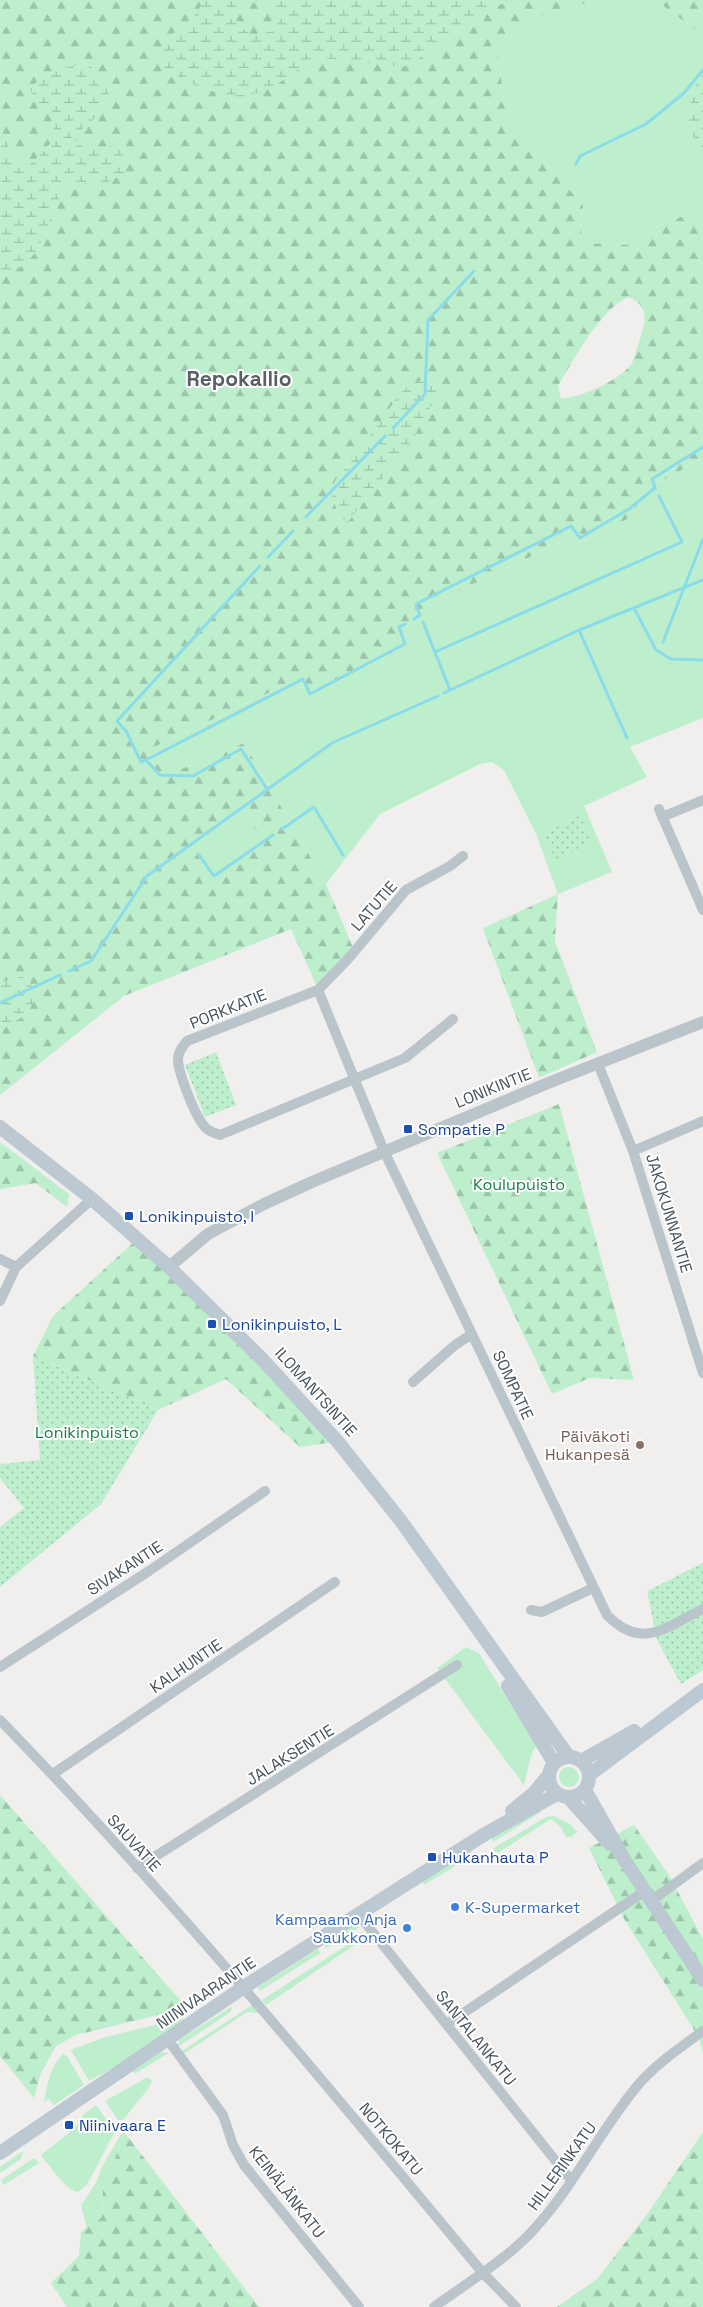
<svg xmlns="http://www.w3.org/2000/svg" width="703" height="2307" viewBox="0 0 703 2307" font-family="'Space Grotesk',sans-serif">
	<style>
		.green { fill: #bdefcd }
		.forest { fill: url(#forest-firs); fill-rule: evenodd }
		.wetland { fill: url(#wetland-marsh); fill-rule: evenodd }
		.park { fill: url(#park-dots) }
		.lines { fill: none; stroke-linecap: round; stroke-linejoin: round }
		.stream { stroke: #8adceb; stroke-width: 3 }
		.minor { stroke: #bac4cb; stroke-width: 10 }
		.tertiary { stroke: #bac4cb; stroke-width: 12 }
		.secondary { stroke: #bcc8d2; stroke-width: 14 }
		.transit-dot { fill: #1a4fb4; stroke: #fff; stroke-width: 2 }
		.education-dot { fill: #8d6e63; stroke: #fff; stroke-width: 2 }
		.shop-dot { fill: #3f7fe0; stroke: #fff; stroke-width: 2 }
		.labels { text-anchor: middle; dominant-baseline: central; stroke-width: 4; stroke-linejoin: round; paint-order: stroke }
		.street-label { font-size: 16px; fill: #47535c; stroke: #fff }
		.transit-label { font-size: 16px; fill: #164399; stroke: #fff; text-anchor: start }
		.park-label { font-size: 16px; fill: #177d45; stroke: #fff }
		.education-label { font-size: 16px; fill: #785e54; stroke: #fff; text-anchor: end }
		.shop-label { font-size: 16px; fill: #366cbe; stroke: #fff; text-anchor: start }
		.district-label { font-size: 21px; font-weight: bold; fill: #5b5f63; stroke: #fff }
	</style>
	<defs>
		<pattern id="forest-firs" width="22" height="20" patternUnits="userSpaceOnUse" patternTransform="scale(1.25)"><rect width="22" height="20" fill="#bdefcd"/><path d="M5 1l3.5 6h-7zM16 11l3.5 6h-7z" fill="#9bc4aa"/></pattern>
		<pattern id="wetland-marsh" width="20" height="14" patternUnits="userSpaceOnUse" patternTransform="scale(1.25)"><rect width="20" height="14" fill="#bdefcd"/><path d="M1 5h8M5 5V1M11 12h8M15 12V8" fill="none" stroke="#9bc4aa"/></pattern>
		<pattern id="park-dots" width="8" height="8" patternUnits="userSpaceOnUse" patternTransform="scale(1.25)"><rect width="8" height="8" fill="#bdefcd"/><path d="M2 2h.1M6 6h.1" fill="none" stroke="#9bc4aa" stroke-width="1.8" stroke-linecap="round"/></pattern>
	</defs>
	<rect width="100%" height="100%" fill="#f1eeee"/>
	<path class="green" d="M597,0H655L703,35V208L648,230L635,245L581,243L583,205L506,117L497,46L540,16Z
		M703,458V718L630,747L647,777L584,806L612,872L558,894L536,834L504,770L492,762L480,764L380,814L326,884L244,743L167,775L154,747L283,686L319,689L396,651L425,607L574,536L582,542L631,517L644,491Z
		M241,809L263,841L214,875L192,844Z
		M466,1647L479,1653L536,1746L531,1756L524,1785L437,1668Z
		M559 1777a10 10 0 1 1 20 0a10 10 0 1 1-20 0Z
		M541,1808V1812L493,1842L491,1838Z
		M553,1816L570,1824L577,1832L571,1837H566L560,1826L551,1819L498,1853L494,1851V1848L546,1817Z
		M470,1850L473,1855L424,1885L422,1880Z
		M357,1926L360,1927L327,1948L325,1947V1944L351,1927Z
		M364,1934L368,1936L266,2005L262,2000Z
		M318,1949L320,1953L260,1991L258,1987Z
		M254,2004L260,2011L258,2013L247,2012L182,2055L180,2052Z
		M231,2007L232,2009L229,2013L178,2047L179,2040Z
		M183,2018L186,2020L129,2059L89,2081L71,2050L102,2038Z
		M161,2052L169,2053L136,2073L132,2072Z
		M63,2054L67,2056L84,2085L54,2105L49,2099L44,2102C47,2085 50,2067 63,2054Z
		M148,2077L152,2081L148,2089L123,2120H118L105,2101Z
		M96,2105L114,2130L113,2135L87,2185L78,2192C66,2191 49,2165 41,2155L75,2128L84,2114Z
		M125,2133L103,2188L102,2217L87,2229L81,2205L96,2183L102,2167L121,2134Z
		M23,2151L21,2159L0,2173V2167Z
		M34,2158L39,2163L4,2185L1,2180Z"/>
	<path class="forest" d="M0,0H597L540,16L497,46L506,117L583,205L581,243L635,245L648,230L703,208V458L644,491L631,517L582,542L574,536L425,607L396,651L319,689L283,686L154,747L167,775L244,743L326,884L354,950L318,989L291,929L124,996L0,1095ZM628,297C652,306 645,325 638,345C636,351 634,361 630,366C614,383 583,396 561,399L558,386C574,359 600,310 628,297ZM241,809L263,841L214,875L193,844Z
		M655,0H703V35Z
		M558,894L555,941L597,1052L539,1078L483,928Z
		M559,1104L634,1380L590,1378L552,1394L437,1153Z
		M0,1142L69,1194L67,1207L36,1183L0,1189Z
		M136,1240L340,1441L300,1447L226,1379L158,1410L33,1356L53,1316Z
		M0,1795L187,2008L76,2035L56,2046L41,2073L34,2098L0,2056Z
		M634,1825L669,1875L703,1939V2053L699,2038L623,1917L589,1848Z
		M703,2132V2307H557L597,2279L648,2213Z
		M125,2133L259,2307H67L51,2283L79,2256L81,2232L102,2217L103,2188Z"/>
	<path class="wetland" d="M204,0H514L505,2L472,20L452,34L440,47L403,67L321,58C303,64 288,78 271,88C235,106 192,87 162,66V52L169,35C185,29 197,15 204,0ZM260,1L273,5L278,18L276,29C259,36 249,38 236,22C239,7 246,4 260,1Z
		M85,63C130,90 102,116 71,137L85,149L99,150L114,145C125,152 125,162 125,174L101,185L70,182C50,204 50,237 30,259C23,267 10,272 0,277V126L15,162L29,165L44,151L56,136C48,118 63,108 36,102L30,88C47,72 63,68 85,63Z
		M703,64V150C677,128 694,91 703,64Z
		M425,378L436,381V399L423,418L413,440L347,523L337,511L333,499L331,490L336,479L364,445L398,396L408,386Z
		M21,977L30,978C37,1010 31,1016 0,1027V982Z"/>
	<path class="park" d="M580,815L592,843L556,860L543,834Z
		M216,1052L236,1105L205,1117L185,1065Z
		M33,1356L158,1410L101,1504L0,1587V1527L24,1508L0,1478V1464L40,1460Z
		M703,1563V1670L681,1684L657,1640L647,1591Z"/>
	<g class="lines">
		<path class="stream" d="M576,164L580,156L646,124L684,93L703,70
			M393,428L425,394L428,320L474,271
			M655,487L652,479L703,447
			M306,517L385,436
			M268,557L293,531
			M260,566L117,721L126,731L141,762L146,760L160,775L193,776L241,749L267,789
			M634,608L656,650L671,659L703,660
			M420,616L416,604L571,526L580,538L629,509L655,488L654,486
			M414,619L420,615
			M423,622L450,690
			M579,630L627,738
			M663,642L703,539
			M435,652L682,542L659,496
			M444,693L579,630L703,580
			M146,760L303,679L310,694L405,644L399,627L405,624
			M282,829L314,807L343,855
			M199,855L214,876L273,835
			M69,971L91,961L147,876L332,743L438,696
			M0,1003L60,975"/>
		<path class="minor" d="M659,809L703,910
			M662,817L703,800
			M318,990L384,1151L607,1615C642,1651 666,1627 703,1609
			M453,1019L405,1058L220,1135C215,1133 210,1132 206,1128C196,1119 178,1073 178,1059C178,1052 182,1047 187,1041L318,990L348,959L406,890L450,866L463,856
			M598,1064L633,1151L703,1373
			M633,1151L703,1121
			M0,1259L16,1267L92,1199
			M0,1301L16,1267
			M413,1382L455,1345L472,1334
			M531,1610L542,1612L593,1588
			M0,1667L149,1571L265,1491
			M0,1720C170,1895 326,2084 482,2272L516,2307
			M53,1774L335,1582
			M137,1868L457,1665
			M651,1901L703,1863
			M359,1915L571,2180
			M447,2024L645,1891
			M168,2040L223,2115L233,2145L244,2165L359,2307
			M434,2307C468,2282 508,2259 536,2227C575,2184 601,2129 638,2085C656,2064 681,2047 703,2031"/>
		<path class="tertiary" d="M169,1267L208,1234L264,1204L312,1182L548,1083L703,1022"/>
		<path class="secondary" d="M0,1127L92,1199L169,1267L262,1359L338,1442L401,1521L569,1757
			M508,1686L554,1763
			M549 1777a20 20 0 1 1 40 0a20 20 0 1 1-40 0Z
			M581,1761L634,1731
			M589,1775L703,1690
			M585,1790L624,1859L703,1980
			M569,1798L610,1844
			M512,1811L534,1793L548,1776
			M0,2153L244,1987L485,1834L557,1794"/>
	</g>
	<g class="transit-dot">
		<rect x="403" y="1124" width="10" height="10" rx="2.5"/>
		<rect x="124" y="1211" width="10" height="10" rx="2.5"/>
		<rect x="207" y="1319" width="10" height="10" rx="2.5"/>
		<rect x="427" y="1852" width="10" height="10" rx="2.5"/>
		<rect x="64" y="2120" width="10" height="10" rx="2.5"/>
	</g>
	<circle class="education-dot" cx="640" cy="1445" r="5"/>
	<g class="shop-dot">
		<circle cx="455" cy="1907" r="5"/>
		<circle cx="407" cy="1928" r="5"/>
	</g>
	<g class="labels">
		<g class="street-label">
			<text transform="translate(374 906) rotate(-49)">LATUTIE</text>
			<text transform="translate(228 1009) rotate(-22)">PORKKATIE</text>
			<text transform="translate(493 1088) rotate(-22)">LONIKINTIE</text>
			<text transform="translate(669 1213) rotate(73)">JAKOKUNNANTIE</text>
			<text transform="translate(513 1385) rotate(65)">SOMPATIE</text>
			<text transform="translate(316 1392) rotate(48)">ILOMANTSINTIE</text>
			<text transform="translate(125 1568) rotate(-33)">SIVAKANTIE</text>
			<text transform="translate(186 1666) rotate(-34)">KALHUNTIE</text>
			<text transform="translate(290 1755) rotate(-32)">JALAKSENTIE</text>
			<text transform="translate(134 1843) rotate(48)">SAUVATIE</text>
			<text transform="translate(206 1993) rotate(-34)">NIINIVAARANTIE</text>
			<text transform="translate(476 2038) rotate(51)">SANTALANKATU</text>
			<text transform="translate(391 2139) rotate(50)">NOTKOKATU</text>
			<text transform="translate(562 2166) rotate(-54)">HILLERINKATU</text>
			<text transform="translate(287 2192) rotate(52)">KEINÄLÄNKATU</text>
		</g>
		<g class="transit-label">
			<text x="418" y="1129">Sompatie P</text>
			<text x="139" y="1216">Lonikinpuisto, I</text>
			<text x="222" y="1324">Lonikinpuisto, L</text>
			<text x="442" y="1857">Hukanhauta P</text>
			<text x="79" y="2125">Niinivaara E</text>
		</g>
		<g class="park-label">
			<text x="519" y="1184">Koulupuisto</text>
			<text x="87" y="1432">Lonikinpuisto</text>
		</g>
		<g class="education-label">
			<text x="630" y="1436">Päiväkoti<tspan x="630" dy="18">Hukanpesä</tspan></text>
		</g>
		<g class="shop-label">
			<text x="465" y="1907">K-Supermarket</text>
			<text x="397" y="1919" text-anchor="end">Kampaamo Anja<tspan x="397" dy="18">Saukkonen</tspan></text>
		</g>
		<g class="district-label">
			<text x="239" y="378">Repokallio</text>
		</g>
	</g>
</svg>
